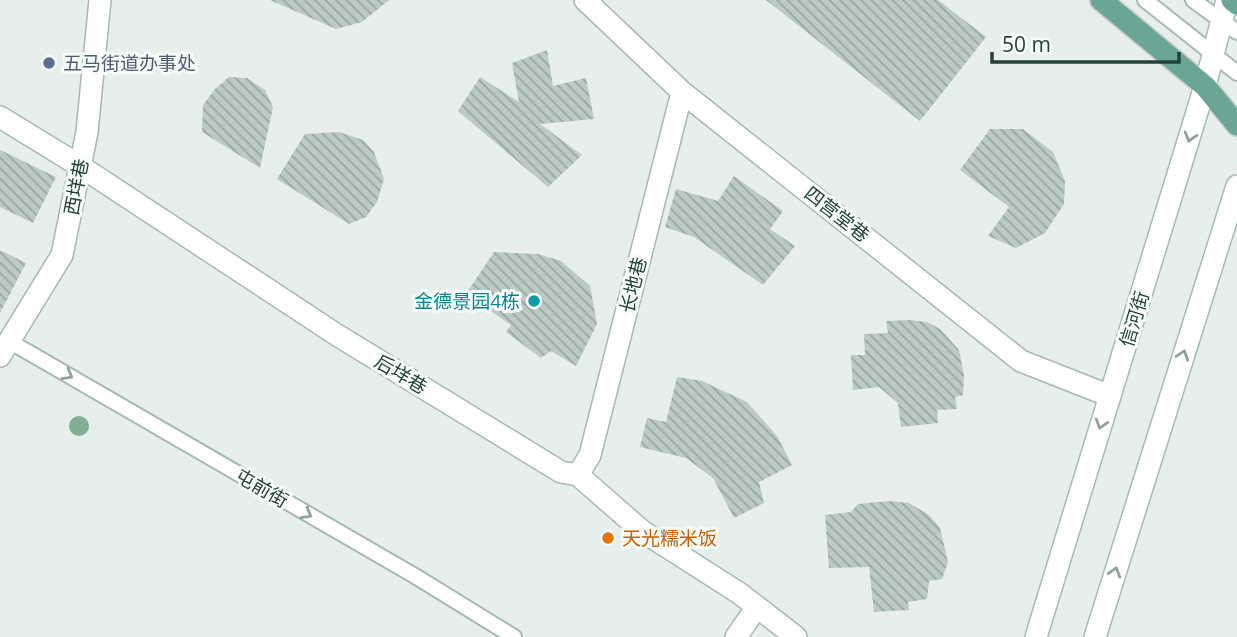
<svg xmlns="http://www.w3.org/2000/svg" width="1237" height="637" viewBox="0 0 1237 637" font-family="'Open Sans','Noto Sans SC',sans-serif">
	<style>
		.building { fill: url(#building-back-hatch) }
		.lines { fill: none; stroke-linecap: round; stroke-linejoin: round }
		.lane-casing { stroke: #a8b8b2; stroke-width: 18 }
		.street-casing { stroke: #a8b8b2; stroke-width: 24 }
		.secondary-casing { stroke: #a4bbb3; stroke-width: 24 }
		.primary-casing { stroke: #c2cac8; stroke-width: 24 }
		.lane { stroke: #fff; stroke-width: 14 }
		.street { stroke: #fff; stroke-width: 21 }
		.secondary { stroke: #fff; stroke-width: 21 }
		.primary { stroke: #6aa596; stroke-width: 21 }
		.tree { fill: #80af93 }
		.oneway { stroke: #92a09c }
		.service-dot { fill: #5c6f8a; stroke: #f7fbf9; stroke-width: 2.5 }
		.culture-dot { fill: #0f9aa8; stroke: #f7fbf9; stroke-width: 2.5 }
		.food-dot { fill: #e8710a; stroke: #f7fbf9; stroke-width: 2.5 }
		.labels { text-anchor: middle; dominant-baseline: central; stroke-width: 6; stroke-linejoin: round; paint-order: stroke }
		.service-label { font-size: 19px; fill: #4e5e75; stroke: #f7fbf9; text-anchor: start }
		.street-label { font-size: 19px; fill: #24423a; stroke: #f7fbf9 }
		.culture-label { font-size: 19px; fill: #0d838f; stroke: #f7fbf9; text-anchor: end }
		.food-label { font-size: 19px; fill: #c56008; stroke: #f7fbf9; text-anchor: start }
	</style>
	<defs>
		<pattern id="building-back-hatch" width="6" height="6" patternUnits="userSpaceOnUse" patternTransform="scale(1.75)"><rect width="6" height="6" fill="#bbcac4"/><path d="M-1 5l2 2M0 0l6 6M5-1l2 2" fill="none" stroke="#98a6a0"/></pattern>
	</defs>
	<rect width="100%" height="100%" fill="#e6efeb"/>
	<path class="building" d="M270,0H389L362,22L336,29Z
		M766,0H938L986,37L920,121Z
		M547,50L553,86L586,78L594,119L540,124L582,155L548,187L458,111L480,77L519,102L512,63Z
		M229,77L247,78L265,90L273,107L260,168L202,132L203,105L215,89Z
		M990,129H1023L1053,152L1065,181L1064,204L1045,233L1016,248L988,236L1009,207L960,170Z
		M339,132L363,140L374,152L384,179L377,202L366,217L349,224L277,179L305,134Z
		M0,150L56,177L33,223L0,207Z
		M734,176L783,211L770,229L795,246L763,285L694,237L665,227L676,189L718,201Z
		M0,250L26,263L0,313Z
		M494,252L538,254L561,261L590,286L597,324L576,366L551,351L541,358L506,332L511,325L466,294Z
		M911,320L927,322L940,329L959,350L964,375L963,395L955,397L957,409L937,410L938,423L901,427L898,403L879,387L853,390L851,355H865L864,334L888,333L886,321Z
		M677,377L702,381L747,402L777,436L792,465L759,482L764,503L734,518L713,478L686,458L640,447L647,418L666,422Z
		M889,501L909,503L929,515L940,528L948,562L942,579L929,581L927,599L908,602L909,610L874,612L869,567L829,568L825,515L851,512L858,504Z"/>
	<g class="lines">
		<g class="lane-casing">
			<path id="lane" d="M1145,0L1237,73
				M1193,0L1237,32
				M9,341L415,576L514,637"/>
		</g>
		<g class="street-casing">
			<path id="street" d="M585,0L682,92L1021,361L1110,396
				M0,117L80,166L337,335L561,472L578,475L642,531L739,593L796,637
				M0,356L62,255L87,132L100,0
				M578,475L590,455L682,92
				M736,637L757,607"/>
		</g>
		<g class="secondary-casing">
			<path id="secondary" d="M1036,637L1205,86L1227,0
				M1095,637L1237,186"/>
		</g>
		<g class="primary-casing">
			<path id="primary" d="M1101,0L1205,86L1237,125
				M1232,0L1237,4"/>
		</g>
		<use href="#lane" class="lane"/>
		<use href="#street" class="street"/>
		<use href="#secondary" class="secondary"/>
		<use href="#primary" class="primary"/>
	</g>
	<circle class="tree" cx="79" cy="426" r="10"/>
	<defs><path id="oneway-chevron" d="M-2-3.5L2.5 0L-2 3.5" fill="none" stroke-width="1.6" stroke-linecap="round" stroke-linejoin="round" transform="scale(1.75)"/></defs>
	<g class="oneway">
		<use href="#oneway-chevron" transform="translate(1190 137) rotate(107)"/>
		<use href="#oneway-chevron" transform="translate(1183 355) rotate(-72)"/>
		<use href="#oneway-chevron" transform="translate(68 375) rotate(30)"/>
		<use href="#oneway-chevron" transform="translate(1101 424) rotate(107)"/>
		<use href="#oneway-chevron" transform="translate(307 514) rotate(30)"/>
		<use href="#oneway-chevron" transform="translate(1115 572) rotate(-73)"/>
	</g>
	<circle class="service-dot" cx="49" cy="63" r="7"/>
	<circle class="culture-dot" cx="534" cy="301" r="7"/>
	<circle class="food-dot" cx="608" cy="538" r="7"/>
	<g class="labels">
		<g class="service-label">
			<text x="63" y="63">五马街道办事处</text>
		</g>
		<g class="street-label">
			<text transform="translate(76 187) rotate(-79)">西垟巷</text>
			<text transform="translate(837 214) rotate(38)">四营堂巷</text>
			<text transform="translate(633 285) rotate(-76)">长地巷</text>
			<text transform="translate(1134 319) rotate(-73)">信河街</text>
			<text transform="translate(401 374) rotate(31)">后垟巷</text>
			<text transform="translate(262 488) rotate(30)">屯前街</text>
		</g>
		<g class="culture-label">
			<text x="520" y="301">金德景园4栋</text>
		</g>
		<g class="food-label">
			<text x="622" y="538">天光糯米饭</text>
		</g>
	</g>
	<path d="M992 52v10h187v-10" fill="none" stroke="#24423a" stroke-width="3.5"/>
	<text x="1002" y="52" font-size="21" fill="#24423a" stroke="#f7fbf9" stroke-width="5" paint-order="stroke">50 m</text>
</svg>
